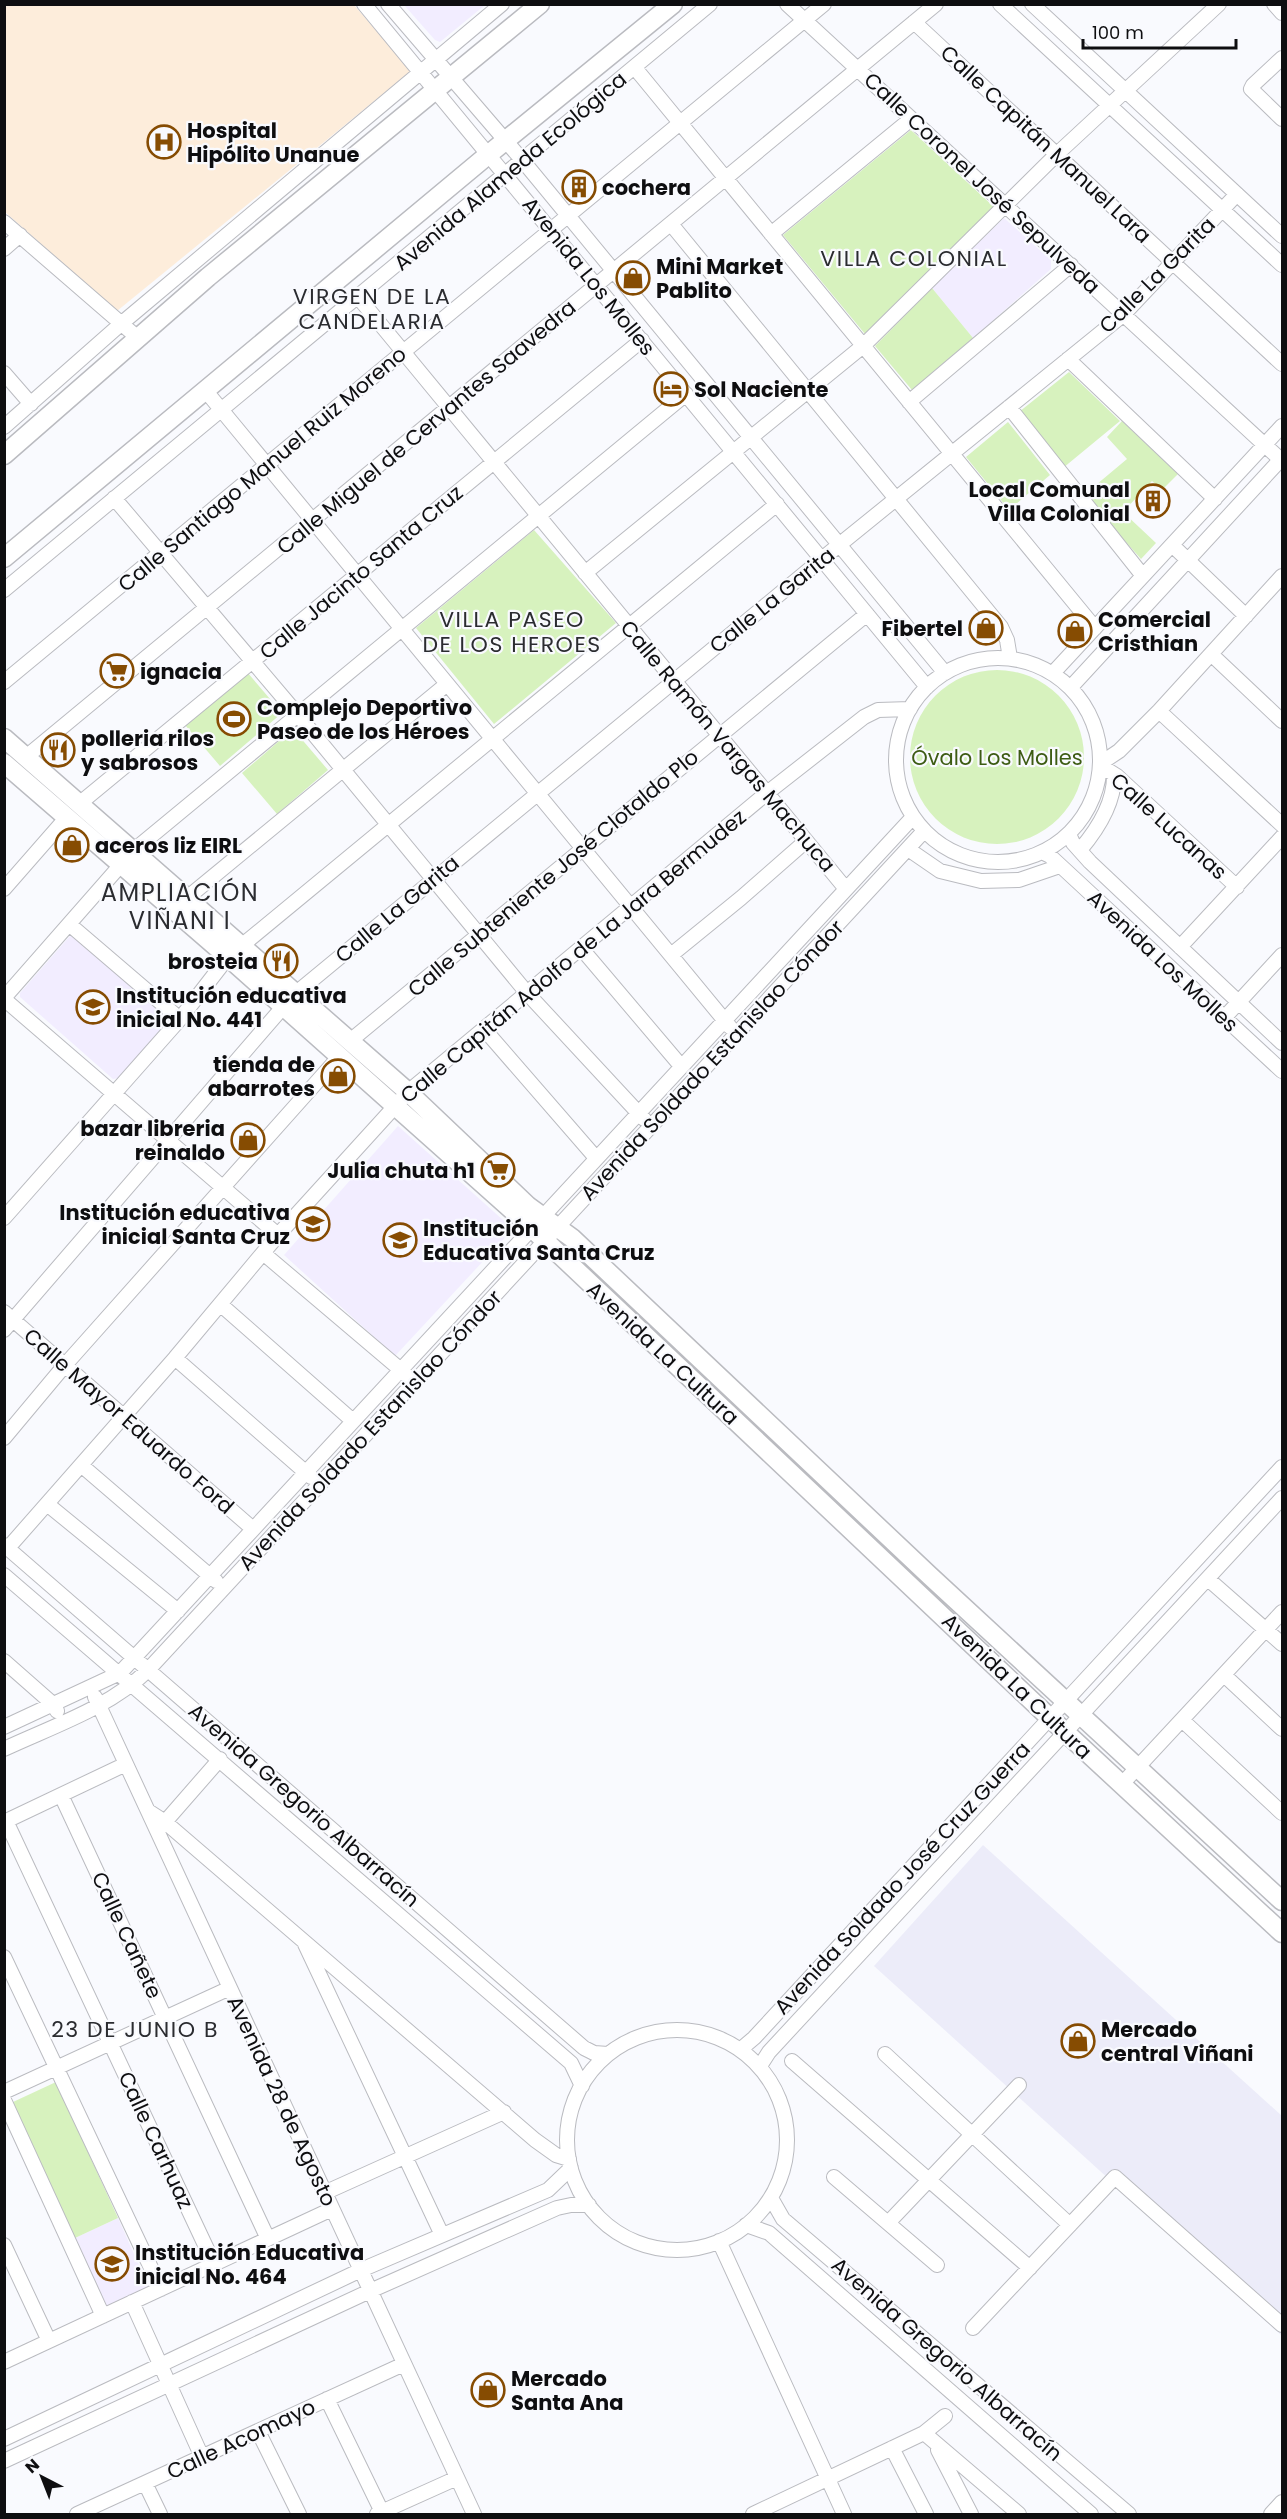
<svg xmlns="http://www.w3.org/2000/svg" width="1287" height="2519" viewBox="0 0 1287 2519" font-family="Poppins,sans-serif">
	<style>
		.built { fill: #ececf9 }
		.education { fill: #f2edff }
		.medical { fill: #fdeddb }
		.green { fill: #d7f2be }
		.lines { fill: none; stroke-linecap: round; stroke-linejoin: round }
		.minor-casing { stroke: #babbc0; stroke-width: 16 }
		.major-casing { stroke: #babbc0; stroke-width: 21 }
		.minor { stroke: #fff; stroke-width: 14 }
		.major { stroke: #fff; stroke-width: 18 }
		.labels { text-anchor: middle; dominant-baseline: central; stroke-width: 4.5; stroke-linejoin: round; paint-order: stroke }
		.poi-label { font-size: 21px; font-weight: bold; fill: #0e0e10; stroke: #f9fafe; text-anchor: start }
		.street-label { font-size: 21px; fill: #0e0e10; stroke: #f9fafe }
		.park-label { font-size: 21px; fill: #3d5c13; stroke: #f9fafe }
		.neighbourhood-label { font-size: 22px; letter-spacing: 1.5px; fill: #2b2c30; stroke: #f9fafe }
		.quarter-label { font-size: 24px; letter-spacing: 1.5px; fill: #2b2c30; stroke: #f9fafe }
	</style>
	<rect width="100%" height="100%" fill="#f9fafe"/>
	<path class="built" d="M983,1845L1282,2116V2336L874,1966Z"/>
	<path class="education" d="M404,5H485L440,42L435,40Z
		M1004,218L1051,260V269L973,338L932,288Z
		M70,936H76L165,1016L167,1022L119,1078L113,1079L20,997V993Z
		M398,1126L513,1229L395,1356L284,1255Z
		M118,2218L150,2290L107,2309L75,2238Z"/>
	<path class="medical" d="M5,5H354L411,71L117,311L5,212Z"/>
	<path class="green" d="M911,130L994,207L865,334L783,235Z
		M932,288L973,338L912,390L875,346Z
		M1069,372L1120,421L1063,468L1019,412Z
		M1122,421L1178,474L1162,490L1152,481L1123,512L1156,543L1141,559L1084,495L1127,459L1107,437Z
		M1008,422L1050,475L1009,510L966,457Z
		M534,530L616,623L494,724L416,628Z
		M910 757a87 87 0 1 1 174 0a87 87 0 1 1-174 0Z
		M247,672L282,713L220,766L185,725Z
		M293,729L328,770L277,814L242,773Z
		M56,2082L118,2218L75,2238L13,2102Z"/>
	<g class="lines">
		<g class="minor-casing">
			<path id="minor" d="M364,4L927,687
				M388,4L523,161L945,673
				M787,4L1281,460
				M1000,4L1282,265
				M1032,4L1282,236
				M1274,4L1282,13
				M914,22L1282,364
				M1282,58L1253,85L1251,89L1282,119
				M635,68L1095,628
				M4,222L138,338
				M671,224L1001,627L1007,640L1010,658
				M771,234L911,119
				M4,249L20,235
				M358,297L846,889
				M1068,359L1215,499
				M4,373L31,404
				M205,390L730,1027
				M909,402L1071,265
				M1009,407L1143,576
				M4,427L122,323L502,4
				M114,498L298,715L527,993L644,1119
				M1172,545L1246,616
				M585,573L863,346L1057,154L1219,4
				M4,590L710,4
				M1211,654L1282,721
				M896 760a102 102 0 1 1 204 0a102 102 0 1 1-204 0Z
				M1053,673L1282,426
				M4,682L824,4
				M1071,687L1282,458
				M1159,711L1282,825
				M26,757L936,4
				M1101,763L1119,751L1159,711L1282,576
				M1101,766L1117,776L1237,887
				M79,804L642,340
				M1069,834L1073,843L1090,862L1282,1043
				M908,849L940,871L981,881L1019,880L1060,866
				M1080,850C1097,830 1115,803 1114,774
				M1042,852L1050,856L1282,1071
				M4,889L67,817
				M187,898L447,684
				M69,924L180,1019
				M1180,947L1282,837
				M581,948L681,1066
				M671,955L741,898L806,841
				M295,994L839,545L1124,314L1237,194
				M4,998L133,851L686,394
				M4,999L278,1235
				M1224,1018L1282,955
				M484,1029L596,1158
				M350,1041L867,614
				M4,1218L180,1019L228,957L777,504
				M263,1253L408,1376
				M220,1304L353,1421
				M4,1312L253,1529
				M4,1330L283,1007
				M175,1358L311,1477
				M4,1438L65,1365L339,1057
				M81,1465L216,1581
				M47,1504L178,1611
				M4,1545L584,2048L594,2053L608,2054
				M8,1548L175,1358L278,1235L408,1092L767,793L864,717L878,710L910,709
				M4,1575L571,2063L582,2086
				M1208,1579L1282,1644
				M4,1661L54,1705L57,1711
				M1224,1675L1282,1729
				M95,1697L474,2514
				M1182,1720L1282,1813
				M4,1727L120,1673L913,817
				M4,1749C53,1726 109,1708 148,1670L924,831
				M1122,1784L1282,1612
				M61,1795L268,2239
				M148,1811L165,1822L535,2140L556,2155L569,2159
				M6,1821L214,2264
				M4,1822L126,1764
				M165,1822L220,1759
				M305,1944L442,2235
				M4,1957L161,2289
				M567 2140a110 110 0 1 1 220 0a110 110 0 1 1-220 0Z
				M741,2049L754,2038L1282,1467
				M885,2054L1070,2225
				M792,2061L1030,2268
				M760,2066L769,2052L1282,1498
				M4,2092L230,1988
				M4,2100L103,2316
				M834,2177L937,2265
				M324,2193L504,2112
				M771,2198L783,2219L1129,2514
				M888,2223L1019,2085
				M746,2225L769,2233L1091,2514
				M719,2241L844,2514
				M4,2245L49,2341
				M132,2302L202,2457
				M973,2328L1115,2177L1282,2325
				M4,2362L332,2209
				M327,2399L382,2512
				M258,2431L299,2514
				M924,2433L1019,2514
				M4,2439L361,2270L548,2190L571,2168
				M892,2448L926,2514
				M938,2450L971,2514
				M4,2461L370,2291L557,2208L571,2205H589
				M145,2483L160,2514
				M77,2514L404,2364
				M377,2514L457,2478
				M753,2514L924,2433L945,2416
				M1271,2514L1282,2502"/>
		</g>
		<g class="major-casing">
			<path id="major" d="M4,455L208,277L540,4
				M4,558L489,154L673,4
				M4,738L408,1092L528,1206L572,1238L930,1576L1282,1901
				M4,763L228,957L521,1218L1050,1718L1282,1933"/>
		</g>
		<use href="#minor" class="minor"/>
		<use href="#major" class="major"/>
	</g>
	<defs>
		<g id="hospital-ring" transform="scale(1.725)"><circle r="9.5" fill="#f9fafe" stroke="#864c02" stroke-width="1.5"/><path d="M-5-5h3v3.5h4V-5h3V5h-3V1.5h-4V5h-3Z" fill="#864c02"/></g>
		<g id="building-ring" transform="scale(1.725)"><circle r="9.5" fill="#f9fafe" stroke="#864c02" stroke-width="1.5"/><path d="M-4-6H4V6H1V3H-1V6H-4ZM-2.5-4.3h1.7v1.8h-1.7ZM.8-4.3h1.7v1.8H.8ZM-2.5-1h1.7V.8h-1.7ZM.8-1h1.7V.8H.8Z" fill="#864c02"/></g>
		<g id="shop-ring" transform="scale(1.725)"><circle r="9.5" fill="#f9fafe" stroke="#864c02" stroke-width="1.5"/><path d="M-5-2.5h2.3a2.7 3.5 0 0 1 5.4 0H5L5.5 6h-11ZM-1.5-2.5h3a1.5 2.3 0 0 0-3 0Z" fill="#864c02"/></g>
		<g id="hotel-ring" transform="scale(1.725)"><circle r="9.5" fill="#f9fafe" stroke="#864c02" stroke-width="1.5"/><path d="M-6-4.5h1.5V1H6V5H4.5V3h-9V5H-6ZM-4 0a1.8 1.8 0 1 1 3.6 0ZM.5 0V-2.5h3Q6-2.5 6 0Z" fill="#864c02"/></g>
		<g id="supermarket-ring" transform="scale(1.725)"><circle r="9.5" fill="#f9fafe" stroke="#864c02" stroke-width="1.5"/><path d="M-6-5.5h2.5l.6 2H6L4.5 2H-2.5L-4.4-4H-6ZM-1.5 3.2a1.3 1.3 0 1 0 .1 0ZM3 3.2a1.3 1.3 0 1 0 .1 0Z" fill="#864c02"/></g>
		<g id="stadium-ring" transform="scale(1.725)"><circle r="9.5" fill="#f9fafe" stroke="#864c02" stroke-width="1.5"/><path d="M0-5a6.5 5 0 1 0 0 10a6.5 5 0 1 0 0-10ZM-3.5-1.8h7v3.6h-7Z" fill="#864c02"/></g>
		<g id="restaurant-ring" transform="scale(1.725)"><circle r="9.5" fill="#f9fafe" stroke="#864c02" stroke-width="1.5"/><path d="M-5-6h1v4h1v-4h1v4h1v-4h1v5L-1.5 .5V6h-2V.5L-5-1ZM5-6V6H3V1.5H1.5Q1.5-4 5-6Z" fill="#864c02"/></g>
		<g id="school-ring" transform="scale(1.725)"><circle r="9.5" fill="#f9fafe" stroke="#864c02" stroke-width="1.5"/><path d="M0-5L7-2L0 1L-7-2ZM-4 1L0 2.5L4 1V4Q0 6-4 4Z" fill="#864c02"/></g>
	</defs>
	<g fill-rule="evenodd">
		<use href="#hospital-ring" x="164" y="142"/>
		<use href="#building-ring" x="579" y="187"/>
		<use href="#shop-ring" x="633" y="278"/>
		<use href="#hotel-ring" x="671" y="389"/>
		<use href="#building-ring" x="1153" y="501"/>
		<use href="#shop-ring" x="986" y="628"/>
		<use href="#shop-ring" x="1075" y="631"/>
		<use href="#supermarket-ring" x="117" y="671"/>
		<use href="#stadium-ring" x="234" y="719"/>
		<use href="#restaurant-ring" x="58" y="750"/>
		<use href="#shop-ring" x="72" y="845"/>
		<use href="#restaurant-ring" x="281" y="961"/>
		<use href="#school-ring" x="93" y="1007"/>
		<use href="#shop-ring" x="338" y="1076"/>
		<use href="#shop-ring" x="248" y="1140"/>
		<use href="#supermarket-ring" x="498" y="1170"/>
		<use href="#school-ring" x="313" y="1224"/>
		<use href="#school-ring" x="400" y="1240"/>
		<use href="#shop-ring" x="1078" y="2041"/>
		<use href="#school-ring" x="112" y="2264"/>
		<use href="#shop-ring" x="488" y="2390"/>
	</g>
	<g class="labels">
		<g class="poi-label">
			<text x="187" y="130">Hospital<tspan x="187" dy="24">Hipólito Unanue</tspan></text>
			<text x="602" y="187">cochera</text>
			<text x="656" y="266">Mini Market<tspan x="656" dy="24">Pablito</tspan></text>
			<text x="694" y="389">Sol Naciente</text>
			<text x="1130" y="489" text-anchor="end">Local Comunal<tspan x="1130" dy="24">Villa Colonial</tspan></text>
			<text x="1098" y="619">Comercial<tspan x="1098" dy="24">Cristhian</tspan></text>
			<text x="963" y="628" text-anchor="end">Fibertel</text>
			<text x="140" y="671">ignacia</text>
			<text x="257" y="707">Complejo Deportivo<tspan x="257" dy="24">Paseo de los Héroes</tspan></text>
			<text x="81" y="738">polleria rilos<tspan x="81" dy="24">y sabrosos</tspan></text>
			<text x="95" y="845">aceros liz EIRL</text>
			<text x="258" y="961" text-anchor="end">brosteia</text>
			<text x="116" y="995">Institución educativa<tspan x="116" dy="24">inicial No. 441</tspan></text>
			<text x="315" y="1064" text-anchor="end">tienda de<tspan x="315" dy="24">abarrotes</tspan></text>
			<text x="225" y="1128" text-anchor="end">bazar libreria<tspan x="225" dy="24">reinaldo</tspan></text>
			<text x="475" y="1170" text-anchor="end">Julia chuta h1</text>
			<text x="290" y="1212" text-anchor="end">Institución educativa<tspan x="290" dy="24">inicial Santa Cruz</tspan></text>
			<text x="423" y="1228">Institución<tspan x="423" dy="24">Educativa Santa Cruz</tspan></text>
			<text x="1101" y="2029">Mercado<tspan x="1101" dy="24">central Viñani</tspan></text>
			<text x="135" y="2252">Institución Educativa<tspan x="135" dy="24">inicial No. 464</tspan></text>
			<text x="511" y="2378">Mercado<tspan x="511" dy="24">Santa Ana</tspan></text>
		</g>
		<g class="street-label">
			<text transform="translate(1046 144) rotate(43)">Calle Capitán Manuel Lara</text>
			<text transform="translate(510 171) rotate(-40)">Avenida Alameda Ecológica</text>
			<text transform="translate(982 183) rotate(43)">Calle Coronel José Sepulveda</text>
			<text transform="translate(1157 275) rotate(-45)">Calle La Garita</text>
			<text transform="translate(589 276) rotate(51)">Avenida Los Molles</text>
			<text transform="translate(426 427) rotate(-40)">Calle Miguel de Cervantes Saavedra</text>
			<text transform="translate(262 469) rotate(-40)">Calle Santiago Manuel Ruiz Moreno</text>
			<text transform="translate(361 572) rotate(-40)">Calle Jacinto Santa Cruz</text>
			<text transform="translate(772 600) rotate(-39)">Calle La Garita</text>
			<text transform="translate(728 746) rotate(50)">Calle Ramón Vargas Machuca</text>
			<text transform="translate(1169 826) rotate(42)">Calle Lucanas</text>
			<text transform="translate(553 873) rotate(-40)">Calle Subteniente José Clotaldo Plo</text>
			<text transform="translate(397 909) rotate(-40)">Calle La Garita</text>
			<text transform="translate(573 956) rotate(-40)">Calle Capitán Adolfo de La Jara Bermudez</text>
			<text transform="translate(1163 961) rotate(43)">Avenida Los Molles</text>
			<text transform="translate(712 1060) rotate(-47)">Avenida Soldado Estanislao Cóndor</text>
			<text transform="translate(663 1353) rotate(43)">Avenida La Cultura</text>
			<text transform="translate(129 1421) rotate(41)">Calle Mayor Eduardo Ford</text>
			<text transform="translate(370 1430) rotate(-47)">Avenida Soldado Estanislao Cóndor</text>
			<text transform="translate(1017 1686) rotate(44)">Avenida La Cultura</text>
			<text transform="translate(304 1805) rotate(41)">Avenida Gregorio Albarracín</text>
			<text transform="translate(902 1878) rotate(-47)">Avenida Soldado José Cruz Guerra</text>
			<text transform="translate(127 1935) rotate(65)">Calle Cañete</text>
			<text transform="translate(282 2101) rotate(65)">Avenida 28 de Agosto</text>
			<text transform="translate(156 2140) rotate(65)">Calle Carhuaz</text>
			<text transform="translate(947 2359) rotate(41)">Avenida Gregorio Albarracín</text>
			<text transform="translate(241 2439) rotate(-25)">Calle Acomayo</text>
		</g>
		<g class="park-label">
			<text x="997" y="757">Óvalo Los Molles</text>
		</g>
		<g class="neighbourhood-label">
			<text x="914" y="258">VILLA COLONIAL</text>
			<text x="372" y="296">VIRGEN DE LA<tspan x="372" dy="25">CANDELARIA</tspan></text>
			<text x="512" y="619">VILLA PASEO<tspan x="512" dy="25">DE LOS HEROES</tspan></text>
			<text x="135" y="2029">23 DE JUNIO B</text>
		</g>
		<g class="quarter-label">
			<text x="180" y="892">AMPLIACIÓN<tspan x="180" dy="28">VIÑANI I</tspan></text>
		</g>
	</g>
	<rect width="1287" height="2519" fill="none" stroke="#0e0e10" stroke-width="12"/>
	<g transform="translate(42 2477) rotate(318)" stroke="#f9fafe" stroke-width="4.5" paint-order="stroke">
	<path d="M0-4.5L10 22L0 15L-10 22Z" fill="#0e0e10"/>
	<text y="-9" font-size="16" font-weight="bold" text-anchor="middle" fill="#0e0e10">N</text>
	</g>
	<path d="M1083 39v9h153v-9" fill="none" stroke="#0e0e10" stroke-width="3"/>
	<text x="1092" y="39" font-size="18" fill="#0e0e10" stroke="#f9fafe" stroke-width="4.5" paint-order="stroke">100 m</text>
</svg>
